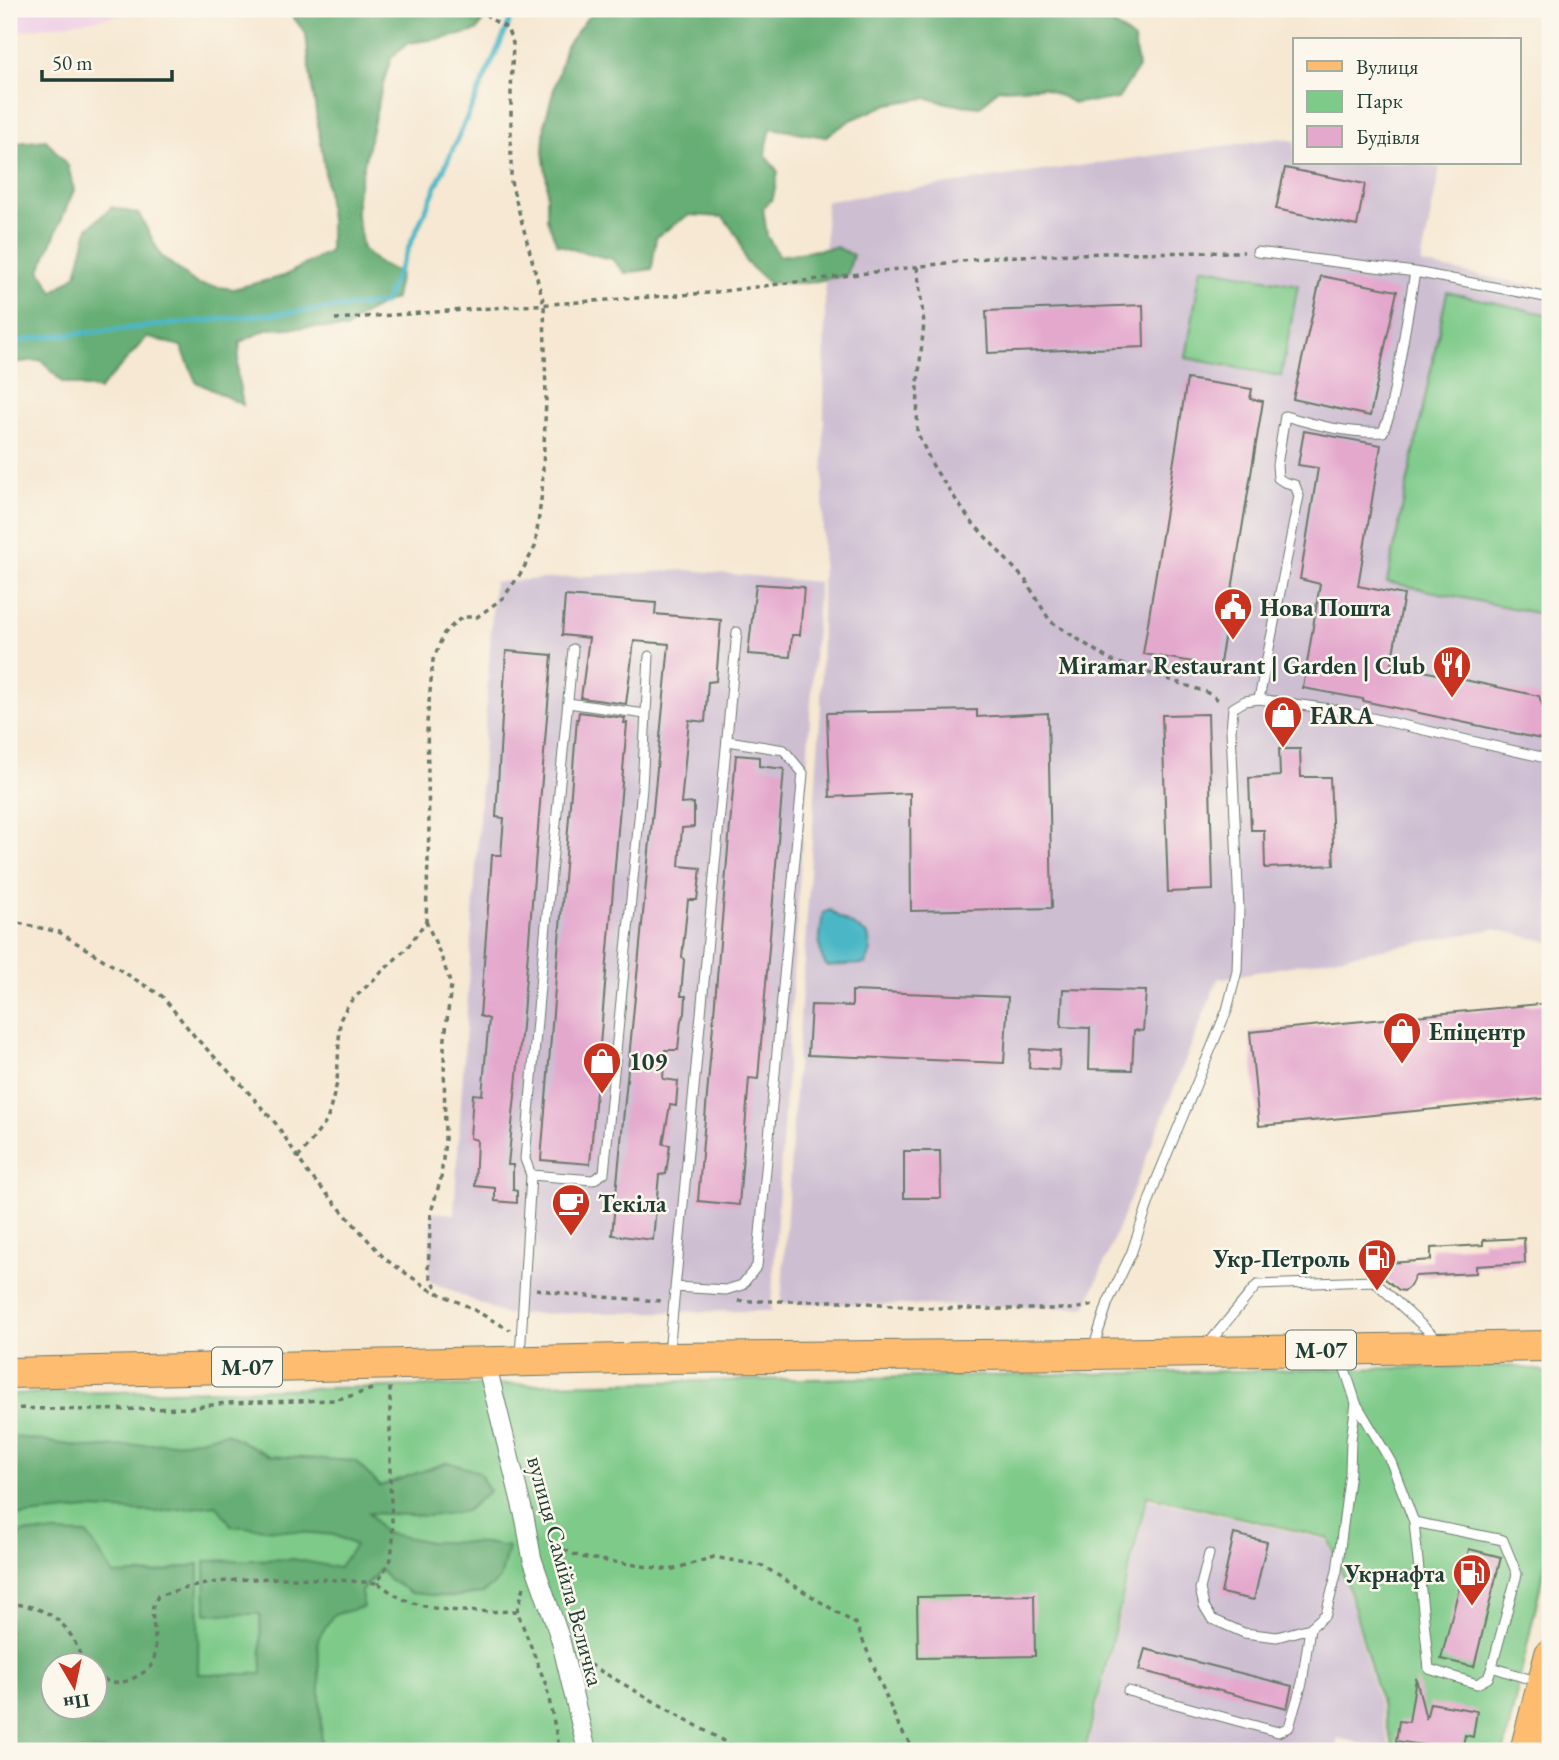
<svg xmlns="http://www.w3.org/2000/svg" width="1559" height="1760" viewBox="0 0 1559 1760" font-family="'EB Garamond',serif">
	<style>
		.built { fill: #efd0e6 }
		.industrial { fill: #cdbed2 }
		.green { fill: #7eca89; stroke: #4e845e; stroke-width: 2; fill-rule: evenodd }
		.forest { fill: #66ae75; stroke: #427654; stroke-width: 2; fill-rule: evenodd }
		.water { fill: #4bb7c6; stroke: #357a7d; stroke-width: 2 }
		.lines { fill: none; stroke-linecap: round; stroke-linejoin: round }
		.stream { stroke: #4bb7c6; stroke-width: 5 }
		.building { fill: #e4a8cd }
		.service-casing { stroke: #6a796b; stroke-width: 11 }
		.minor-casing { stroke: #6a796b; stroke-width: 20 }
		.primary-casing { stroke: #6a796b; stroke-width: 32 }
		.trunk-casing { stroke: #6a796b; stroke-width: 32 }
		.path { stroke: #6a796b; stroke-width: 3.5; stroke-dasharray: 5 5; stroke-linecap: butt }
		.service { stroke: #fff; stroke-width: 9 }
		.minor { stroke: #fff; stroke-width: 18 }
		.primary { stroke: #fdbc70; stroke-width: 30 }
		.trunk { stroke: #fdbc70; stroke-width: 30 }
		.labels { text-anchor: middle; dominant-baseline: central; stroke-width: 5; stroke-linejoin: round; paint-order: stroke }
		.shield { fill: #fbf7ec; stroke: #61756b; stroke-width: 2 }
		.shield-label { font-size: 23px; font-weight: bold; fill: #1f3d34 }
		.poi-label { font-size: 24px; font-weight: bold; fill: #1f3d34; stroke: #fbf7ec; text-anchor: start }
		.street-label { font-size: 24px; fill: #1f3d34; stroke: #fbf7ec }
	</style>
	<rect width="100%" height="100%" fill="#fbf7ec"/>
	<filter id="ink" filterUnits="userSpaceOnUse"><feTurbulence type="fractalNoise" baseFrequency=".0143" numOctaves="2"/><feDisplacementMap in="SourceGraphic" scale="14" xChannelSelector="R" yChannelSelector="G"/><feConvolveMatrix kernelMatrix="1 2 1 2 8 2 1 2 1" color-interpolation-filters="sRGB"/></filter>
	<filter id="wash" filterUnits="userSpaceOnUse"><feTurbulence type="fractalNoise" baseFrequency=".00686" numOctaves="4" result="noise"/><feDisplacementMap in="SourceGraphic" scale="28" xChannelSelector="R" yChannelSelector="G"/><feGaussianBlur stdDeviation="1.57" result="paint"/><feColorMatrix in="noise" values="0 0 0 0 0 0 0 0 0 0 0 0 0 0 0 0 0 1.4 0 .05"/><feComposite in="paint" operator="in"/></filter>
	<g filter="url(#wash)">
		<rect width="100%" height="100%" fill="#f6e8d2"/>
		<path class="built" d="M9,9H160L9,33Z"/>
		<path class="industrial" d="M1280,138L1295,141V163H1414L1440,168L1421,264L1550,289V942L1494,929L1218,979L1086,1308L781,1303L821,706L826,201Z
			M686,570L819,582L771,1311L504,1314L429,1281L432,1212L454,1214L494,582Z
			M1148,1499L1327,1540L1349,1595L1391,1751L1338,1738L1335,1751H1087Z"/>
		<path class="green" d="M1201,267L1298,285L1281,376L1186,358Z
			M1447,292L1550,315V616L1387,582Z
			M1511,1366L1542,1371L1550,1376V1542L1504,1751H1394L1350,1593L1328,1538L1147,1496L1085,1751H9V1394ZM52,1666H94V1708H52Z"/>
		<path class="forest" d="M243,9H489L477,31L451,37L408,43L391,58L382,87L357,194V216L363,249L379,264L400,273L395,298L361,316L346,329L312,327L268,329L240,342L237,373L243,405L196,382L181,346L147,337L99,390L62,382L41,360L9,363V144L46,140L68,166L74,190L40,270L53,292L76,275L88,228L112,207L139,214L161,256L197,284L233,289L284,276L330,251V220L324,164L310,73L306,34L290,13H247Z
			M594,9H1105L1115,25L1134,40L1138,68L1118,99L1074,103L1043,87L998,89L980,107L951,104L926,98L888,104L851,120L825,137L771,128L765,154L778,172L773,198L763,208L767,236L779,256L836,247L853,255L847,275L807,283H769L746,262L738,237L723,217L689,215L656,237L652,269L625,273L612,259L578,251L557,244L547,219V181L543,152L545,122L566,46Z
			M226,1433L270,1456L355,1461L380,1486L448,1462L479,1472L489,1491L466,1511L429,1516L369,1513L385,1533L430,1542L485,1543L508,1547L500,1579L483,1593L450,1597L411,1593L389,1579L380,1570L361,1591L363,1607L333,1615L318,1639L322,1751H9V1558L22,1532L87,1534L114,1575L155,1573L199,1564L198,1674H262L260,1614H206L205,1561L293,1559L339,1568L355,1545L334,1535L232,1526L216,1505L157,1512L89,1509L17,1516L9,1514V1436L90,1448L184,1442ZM52,1666H94V1708H52Z"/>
		<path class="water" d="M830,910C841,921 856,925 868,935L871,952L865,964L827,966C815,952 821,931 823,913Z"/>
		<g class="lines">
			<path class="stream" d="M9,343L43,337L384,303L507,28L514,9"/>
		</g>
		<g id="blocks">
			<path class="building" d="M1285,168L1365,184L1357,226L1276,209Z
				M1321,276L1397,291L1370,416L1293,399Z
				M1143,305L1144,347L988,353L986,311Z
				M1187,379L1252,389L1250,399L1263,401L1218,675L1192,671L1194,662L1143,654Z
				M1304,431L1381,445L1358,586L1404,595L1391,664L1539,696L1546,715L1541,739L1363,701V699L1303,688L1320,584L1300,579L1318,468L1298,465Z
				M756,584L804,587L800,635H792L790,657L748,654Z
				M565,596L656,603L655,614L721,620L716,681L708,682L705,722L689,720L681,804L694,803V827L682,828L679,866L701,868L697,900H688L682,957L684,960L681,996H686L685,1014L681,1020L678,1050H665L663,1079L678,1081L676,1106L670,1105L663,1144L670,1145L666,1174L659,1175L653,1240L612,1235L669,644L634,641L626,704L581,698L589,638L562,635Z
				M506,651L552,655L522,1026L508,1165H513V1190L517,1191V1203L495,1201V1188L475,1186L477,1140L470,1138L473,1094L482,1095L489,1019L480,1016L492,855H501L504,818L496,817Z
				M977,710V717L1048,713L1052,908L911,911L910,793L830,797L827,713Z
				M579,712L625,718L624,723H627L590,1164L541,1160L577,719H578Z
				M1208,714L1213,890L1168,892L1162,715Z
				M1279,749H1300L1301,777H1330L1334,865L1265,868L1264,830H1251L1249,778L1280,776Z
				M736,755L759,757V766L784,769L758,1079L749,1078L739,1205L698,1201Z
				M1063,989L1146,991L1143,1031L1134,1030L1132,1070L1089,1069L1090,1028L1061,1027Z
				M852,991L1008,997L1004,1063L808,1055L811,1005L852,1006Z
				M1550,1003V1098L1259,1126L1250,1032Z
				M1030,1049L1060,1051L1059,1070L1029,1068Z
				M904,1151H940L941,1198H904Z
				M1524,1238L1525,1263L1476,1266V1273L1415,1276L1410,1286L1404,1291L1399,1290L1384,1278L1374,1264L1431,1260V1248L1483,1245V1240Z
				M1234,1534L1267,1542L1254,1600L1221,1593Z
				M1469,1549L1501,1557L1474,1667L1441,1659Z
				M1034,1595L1035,1656L918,1658L917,1597Z
				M1145,1649L1292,1686L1287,1708L1139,1670Z
				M1416,1678L1426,1719L1430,1703L1477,1711L1473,1737L1465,1735L1462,1751L1396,1741L1399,1721L1409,1722Z"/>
		</g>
	</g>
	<g filter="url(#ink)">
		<use href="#blocks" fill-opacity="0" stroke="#6a796b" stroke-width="2"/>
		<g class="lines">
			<g class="service-casing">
				<path id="service" d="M1257,252L1415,272L1550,298
					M1259,699L1299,496L1295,485L1284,482L1278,478L1277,465L1285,416C1316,425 1350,434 1383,432L1389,416L1400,360L1415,272
					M568,703L645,714
					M531,1175L593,1180L604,1173L642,788L649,656
					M675,1287L726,1290L742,1285L757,1266L803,773L784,750L728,741
					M1208,1344L1257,1285L1374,1281L1437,1339
					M1093,1349L1108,1302L1131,1254L1156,1181L1227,1010L1237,971L1239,909L1231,730L1233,708L1245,701L1259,699L1337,710L1550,759
					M669,1353L737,632
					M1340,1354L1356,1403L1391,1462L1414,1522L1429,1669L1477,1684L1488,1678L1492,1667L1538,1682
					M520,1357L531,1175L525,1159L540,986L573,649
					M1414,1522L1503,1540L1517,1574L1492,1667
					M1209,1554L1200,1589L1204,1606L1212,1619L1244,1633L1277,1637L1310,1628
					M1128,1691L1278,1732L1289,1727L1302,1683L1310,1628L1326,1614L1337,1571L1350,1472L1351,1440L1356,1403"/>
			</g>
			<g class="minor-casing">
				<path id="minor" d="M486,1362L525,1519L532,1558L560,1638L587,1751"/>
			</g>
			<g class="primary-casing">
				<path id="primary" d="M1525,1751L1550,1654"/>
			</g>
			<g class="trunk-casing">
				<path id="trunk" d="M9,1373L668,1358L1091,1354L1550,1346"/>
			</g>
			<path class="path" d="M917,267L924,323L918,382L917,432L934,468L970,520L1026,581L1050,621L1110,660L1206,692L1222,702
				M335,319L708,293L994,257L1104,253L1244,252
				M9,921L59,932L162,996L196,1038L241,1084L277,1125L308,1173L385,1259L429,1289L467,1306L510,1330
				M426,921L441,956L451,985L444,1047L445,1140L441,1178L431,1212L428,1270L431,1278L440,1294
				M298,1158L327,1121L337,1083L340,1020L349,1003L408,947L426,921L429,828L427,723L433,660L444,633L462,617H477L503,598L521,573L535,547L542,492L546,399L544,304L511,182V92L513,43L507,28L491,19L480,9
				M536,1289L573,1295L661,1301
				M738,1301H845L914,1307L970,1309H1073L1094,1305
				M9,1408L94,1410L190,1408L226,1403L334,1400L354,1395L372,1389
				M547,1540L551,1544L580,1557L670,1570L714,1557L763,1566L856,1624L899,1727L915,1751
				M378,1583C384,1587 390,1592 397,1596C430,1614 480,1612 517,1611
				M524,1587L517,1611L546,1685L560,1751
				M9,1600C18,1606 25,1605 35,1608C65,1618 75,1638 84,1666
				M582,1658L590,1665L741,1751
				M94,1676C107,1682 119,1685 132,1679C137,1676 146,1672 150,1667C162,1651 150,1623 153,1606C154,1603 157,1598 158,1596C230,1572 303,1577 377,1583L391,1559L393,1538L390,1484V1387"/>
			<use href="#service" class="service"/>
			<use href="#minor" class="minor"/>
			<use href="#primary" class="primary"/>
			<use href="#trunk" class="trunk"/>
		</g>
	</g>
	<defs>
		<g id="civic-pin" transform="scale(2.0125)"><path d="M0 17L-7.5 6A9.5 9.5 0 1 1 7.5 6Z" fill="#c8321e" stroke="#fbf7ec"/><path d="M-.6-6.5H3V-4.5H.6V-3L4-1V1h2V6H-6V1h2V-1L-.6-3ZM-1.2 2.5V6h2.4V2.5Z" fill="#fff"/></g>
		<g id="restaurant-pin" transform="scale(2.0125)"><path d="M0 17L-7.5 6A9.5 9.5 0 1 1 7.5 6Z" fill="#c8321e" stroke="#fbf7ec"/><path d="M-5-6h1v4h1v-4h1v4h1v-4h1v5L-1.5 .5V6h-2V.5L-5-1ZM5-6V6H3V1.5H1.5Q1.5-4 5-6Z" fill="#fff"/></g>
		<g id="shop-pin" transform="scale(2.0125)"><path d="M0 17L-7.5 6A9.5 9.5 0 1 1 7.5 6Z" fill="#c8321e" stroke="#fbf7ec"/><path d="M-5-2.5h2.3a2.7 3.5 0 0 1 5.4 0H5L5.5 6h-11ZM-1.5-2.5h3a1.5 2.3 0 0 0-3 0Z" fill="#fff"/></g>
		<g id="cafe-pin" transform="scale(2.0125)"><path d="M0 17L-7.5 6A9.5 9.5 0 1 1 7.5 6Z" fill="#c8321e" stroke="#fbf7ec"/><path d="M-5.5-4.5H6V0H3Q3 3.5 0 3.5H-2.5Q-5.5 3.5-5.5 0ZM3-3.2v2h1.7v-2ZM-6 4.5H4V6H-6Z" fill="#fff"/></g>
		<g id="fuel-pin" transform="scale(2.0125)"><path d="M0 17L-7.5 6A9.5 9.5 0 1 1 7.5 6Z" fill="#c8321e" stroke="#fbf7ec"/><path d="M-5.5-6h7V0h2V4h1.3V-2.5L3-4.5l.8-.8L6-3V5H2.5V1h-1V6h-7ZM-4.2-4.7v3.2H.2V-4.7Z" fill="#fff"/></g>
	</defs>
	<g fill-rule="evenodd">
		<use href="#civic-pin" x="1233" y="607"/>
		<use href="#restaurant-pin" x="1452" y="665"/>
		<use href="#shop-pin" x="1283" y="715"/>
		<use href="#shop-pin" x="1402" y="1031"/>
		<use href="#shop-pin" x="602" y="1061"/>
		<use href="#cafe-pin" x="571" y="1203"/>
		<use href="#fuel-pin" x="1377" y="1258"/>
		<use href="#fuel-pin" x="1472" y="1573"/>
	</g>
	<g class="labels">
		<g class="shield">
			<rect x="1286" y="1330.5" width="70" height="39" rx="5"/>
			<rect x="212" y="1347.5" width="70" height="39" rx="5"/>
		</g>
		<g class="shield-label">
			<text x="1321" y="1350">М-07</text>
			<text x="247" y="1367">М-07</text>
		</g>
		<g class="poi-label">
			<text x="1260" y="607">Нова Пошта</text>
			<text x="1425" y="665" text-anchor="end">Miramar Restaurant | Garden | Club</text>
			<text x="1310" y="715">FARA</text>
			<text x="1429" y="1031">Епіцентр</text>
			<text x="629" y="1061">109</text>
			<text x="598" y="1203">Текіла</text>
			<text x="1350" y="1258" text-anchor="end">Укр-Петроль</text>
			<text x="1445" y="1573" text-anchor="end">Укрнафта</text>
		</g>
		<g class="street-label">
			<text transform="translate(566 1571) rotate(75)">вулиця Самійла Величка</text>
		</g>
	</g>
	<rect width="1559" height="1760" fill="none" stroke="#fbf7ec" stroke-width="35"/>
	<rect x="1293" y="38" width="228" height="126" fill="#fbf7ec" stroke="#a3ada2" stroke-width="2"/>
	<rect x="1307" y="61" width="35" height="10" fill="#fdbc70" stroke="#a3ada2" stroke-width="2"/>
	<text x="1356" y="74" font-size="21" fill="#1f3d34">Вулиця</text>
	<rect x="1307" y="91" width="35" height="21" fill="#7eca89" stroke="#a3ada2" stroke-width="2"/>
	<text x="1356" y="108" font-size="21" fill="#1f3d34">Парк</text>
	<rect x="1307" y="126" width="35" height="21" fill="#e4a8cd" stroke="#a3ada2" stroke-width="2"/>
	<text x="1356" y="144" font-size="21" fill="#1f3d34">Будівля</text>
	<g transform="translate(74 1686) rotate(171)"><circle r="33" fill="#fbf7ec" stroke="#a3ada2" stroke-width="2"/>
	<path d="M0-5L12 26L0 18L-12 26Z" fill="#c8321e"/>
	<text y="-10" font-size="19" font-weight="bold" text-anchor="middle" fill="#1f3d34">Пн</text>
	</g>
	<path d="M42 70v10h130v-10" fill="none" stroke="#1f3d34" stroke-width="3.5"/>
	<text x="52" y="70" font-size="21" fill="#1f3d34" stroke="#fbf7ec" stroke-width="5" paint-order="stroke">50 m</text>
</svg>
